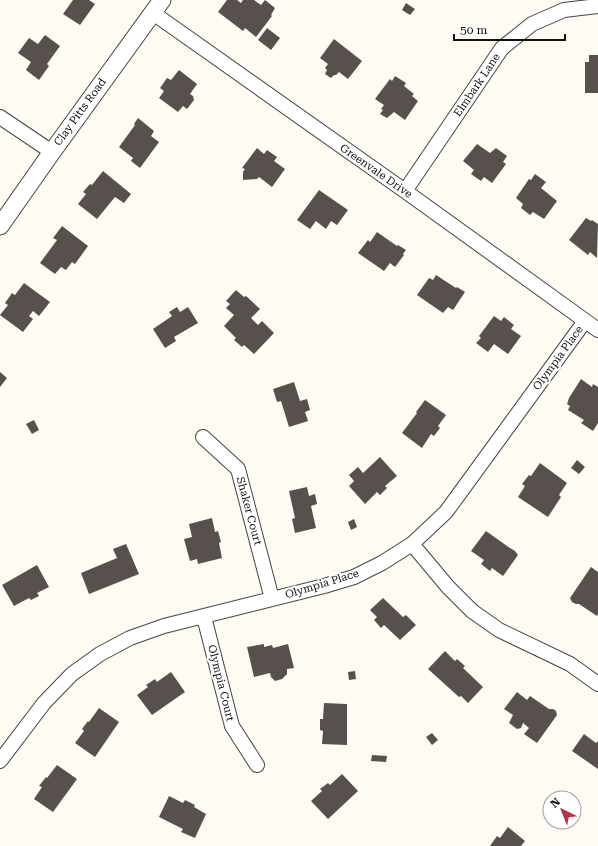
<svg xmlns="http://www.w3.org/2000/svg" width="598" height="846" viewBox="0 0 598 846" font-family="'Roboto Serif',serif">
	<style>
		.building { fill: #57504d }
		.lines { fill: none; stroke-linecap: round; stroke-linejoin: round }
		.minor-casing { stroke: #434343; stroke-width: 16 }
		.tertiary-casing { stroke: #434343; stroke-width: 19 }
		.minor { stroke: #fff; stroke-width: 14 }
		.tertiary { stroke: #fff; stroke-width: 17 }
		.labels { text-anchor: middle; dominant-baseline: central; stroke-width: 4; stroke-linejoin: round; paint-order: stroke }
		.street-label { font-size: 11px; fill: #101010; stroke: #fff }
	</style>
	<rect width="100%" height="100%" fill="#fefbf3"/>
	<path class="building" d="M73,0H89L95,4L80,25L63,14Z
		M227,0H237L241,3L243,0H254L261,5L265,0L275,8L271,15L272,16L256,37L245,28L243,31L218,12Z
		M406,3L415,9L410,15L402,10Z
		M267,28L280,38L271,50L258,40Z
		M45,35L60,46L47,64L49,66L39,80L26,70L31,62L18,53L29,38L38,44Z
		M334,39L362,61L348,79L339,72L336,75H334L331,78L325,74L327,70L325,68L328,64L320,58Z
		M589,55H598V93H585V62H589Z
		M179,70L197,84L190,94L193,96L194,100L187,109L183,106L178,112L159,98L164,91L160,88L167,78L171,80Z
		M395,76L406,83L404,86L414,94L412,96L418,101L405,120L394,112L387,118L380,114L383,110L381,109L384,105L375,99L390,79L392,81Z
		M138,118L154,131L151,136L159,142L140,168L131,161L133,158L119,147L135,125L134,124Z
		M477,144L490,153L496,148L507,156L503,162L506,164L492,183L484,177L481,181L471,174L474,170L463,161Z
		M257,148L264,154L267,150L277,157L274,161L285,169L272,187L259,177L257,179L243,180V172L245,169L242,168Z
		M103,171L131,194L124,203L115,197L97,219L78,204L86,194L83,192L90,184L92,185Z
		M535,174L546,182L541,188L557,201L544,219L533,212L530,215L521,208L523,204L516,198L529,179L531,180Z
		M319,190L348,210L337,225L331,221L326,229L316,221L310,229L297,220Z
		M586,218L591,221L592,220L598,224L597,258L590,252L588,255L569,240Z
		M62,226L88,246L75,264L72,262L66,270L61,267L55,274L40,263L57,240L53,238Z
		M377,232L397,246L398,245L406,250L403,254L404,255L395,267L390,263L384,271L358,253L368,240L370,242Z
		M436,275L456,288L457,287L465,292L453,310L448,307L443,313L417,295L429,278L433,280Z
		M24,283L50,302L39,316L33,311L29,316L33,319L23,332L0,315L8,305L5,303L12,293L15,295Z
		M236,290L244,297L246,296L260,309L251,318L258,325L262,321L274,333L254,354L244,345L242,347L234,340L236,338L224,326L234,315L226,308L230,304L226,301Z
		M177,307L180,312L188,307L198,323L174,337L176,341L165,348L153,329L172,316L169,312Z
		M494,316L501,321L504,317L514,325L511,329L521,336L508,354L494,344L488,352L476,343L481,338L479,336Z
		M0,372L7,378L0,387Z
		M581,379L592,387L593,384L598,387V423L593,431L581,423L584,420L568,410L570,406L567,404L569,398Z
		M294,382L300,401L307,399L310,410L305,412L308,421L289,427L281,401L277,402L273,389Z
		M425,400L446,415L438,426L440,428L434,436L431,434L422,448L402,433L417,413L416,412Z
		M34,420L39,430L32,434L26,424Z
		M380,457L397,476L385,486L387,488L380,495L377,492L365,504L349,486L354,481L349,475L358,467L363,473Z
		M577,460L585,467L579,474L571,468Z
		M540,463L567,483L559,495L561,497L548,517L518,497L525,486L522,484L529,475L531,476Z
		M307,487L309,496L315,494L317,504L311,506L316,528L295,533L292,519L295,518L289,491Z
		M212,518L215,532L218,531L221,542L219,543L222,558L198,564L197,559L190,561L184,539L192,537L189,524Z
		M354,519L357,527L351,530L348,522Z
		M486,531L507,546L515,551L518,555L503,576L492,568L490,571L481,564L484,560L471,551Z
		M126,544L139,574L89,594L81,573L117,558L113,549Z
		M37,565L49,587L37,593L39,596L31,600L29,598L14,606L2,585Z
		M591,567L598,572V614L597,616L579,604H576L572,602L570,598Z
		M383,598L403,617L406,615L416,625L400,640L384,625L381,628L374,620L377,617L370,610Z
		M264,644V647L272,645L273,648L288,644L294,668L287,669V674L282,679L275,681L271,677L270,673L254,677L247,647Z
		M445,651L455,661L457,659L465,666L463,668L483,687L468,703L461,696L459,697L428,669Z
		M355,671L356,679L349,680L348,672Z
		M171,672L185,692L152,715L137,695L148,687L146,685L155,679L157,682Z
		M517,692L527,700L530,696L549,709H553L556,711L557,715L537,743L524,734L529,728L523,723L521,728L517,729L509,723L513,715L504,709Z
		M324,703L347,704V745L322,744L323,731L320,730V719H323Z
		M99,708L119,722L95,757L75,743L84,731L82,729L88,721L89,722Z
		M432,733L438,740L432,745L426,737Z
		M584,734L596,743L598,741V769L572,751Z
		M372,755L387,756L386,762L371,761Z
		M57,765L77,779L53,812L34,799L42,787L39,786L46,777L47,778Z
		M342,774L358,791L328,819L311,801L322,791L320,789L328,783L330,785Z
		M169,796L183,803L185,800L195,805L194,807L206,814L195,838L181,832L183,829L159,817Z
		M508,827L525,841L521,846H490L497,836L500,838Z"/>
	<g class="lines">
		<g class="minor-casing">
			<path id="minor" d="M153,13L405,191L598,330
				M0,117L52,152
				M405,191L502,48L532,24L564,10L598,6
				M203,437L238,469L272,599
				M412,544L448,587L472,611L499,630L570,664L598,684
				M204,617L232,726L257,765
				M0,761L44,703L72,674L100,654L130,638L164,626L324,586L354,577L382,563L412,544L446,512L585,321"/>
		</g>
		<g class="tertiary-casing">
			<path id="tertiary" d="M0,226L52,152L162,0"/>
		</g>
		<use href="#minor" class="minor"/>
		<use href="#tertiary" class="tertiary"/>
	</g>
	<g class="labels">
		<g class="street-label">
			<text transform="translate(477 85) rotate(-56)">Elmbark Lane</text>
			<text transform="translate(80 112) rotate(-54)">Clay Pitts Road</text>
			<text transform="translate(376 171) rotate(35)">Greenvale Drive</text>
			<text transform="translate(558 358) rotate(-54)">Olympia Place</text>
			<text transform="translate(249 511) rotate(75)">Shaker Court</text>
			<text transform="translate(322 584) rotate(-17)">Olympia Place</text>
			<text transform="translate(221 683) rotate(76)">Olympia Court</text>
		</g>
	</g>
	<g transform="translate(562 810) rotate(317)"><circle r="19" fill="#ffffff" stroke="#9f9f9f"/>
	<path d="M0-3L7 15L0 10L-7 15Z" fill="#b53245"/>
	<text y="-6" font-size="11" font-weight="bold" text-anchor="middle" fill="#101010">N</text>
	</g>
	<path d="M454 34v6h111v-6" fill="none" stroke="#101010" stroke-width="2"/>
	<text x="460" y="34" font-size="12" fill="#101010" stroke="#ffffff" stroke-width="3" paint-order="stroke">50 m</text>
</svg>
